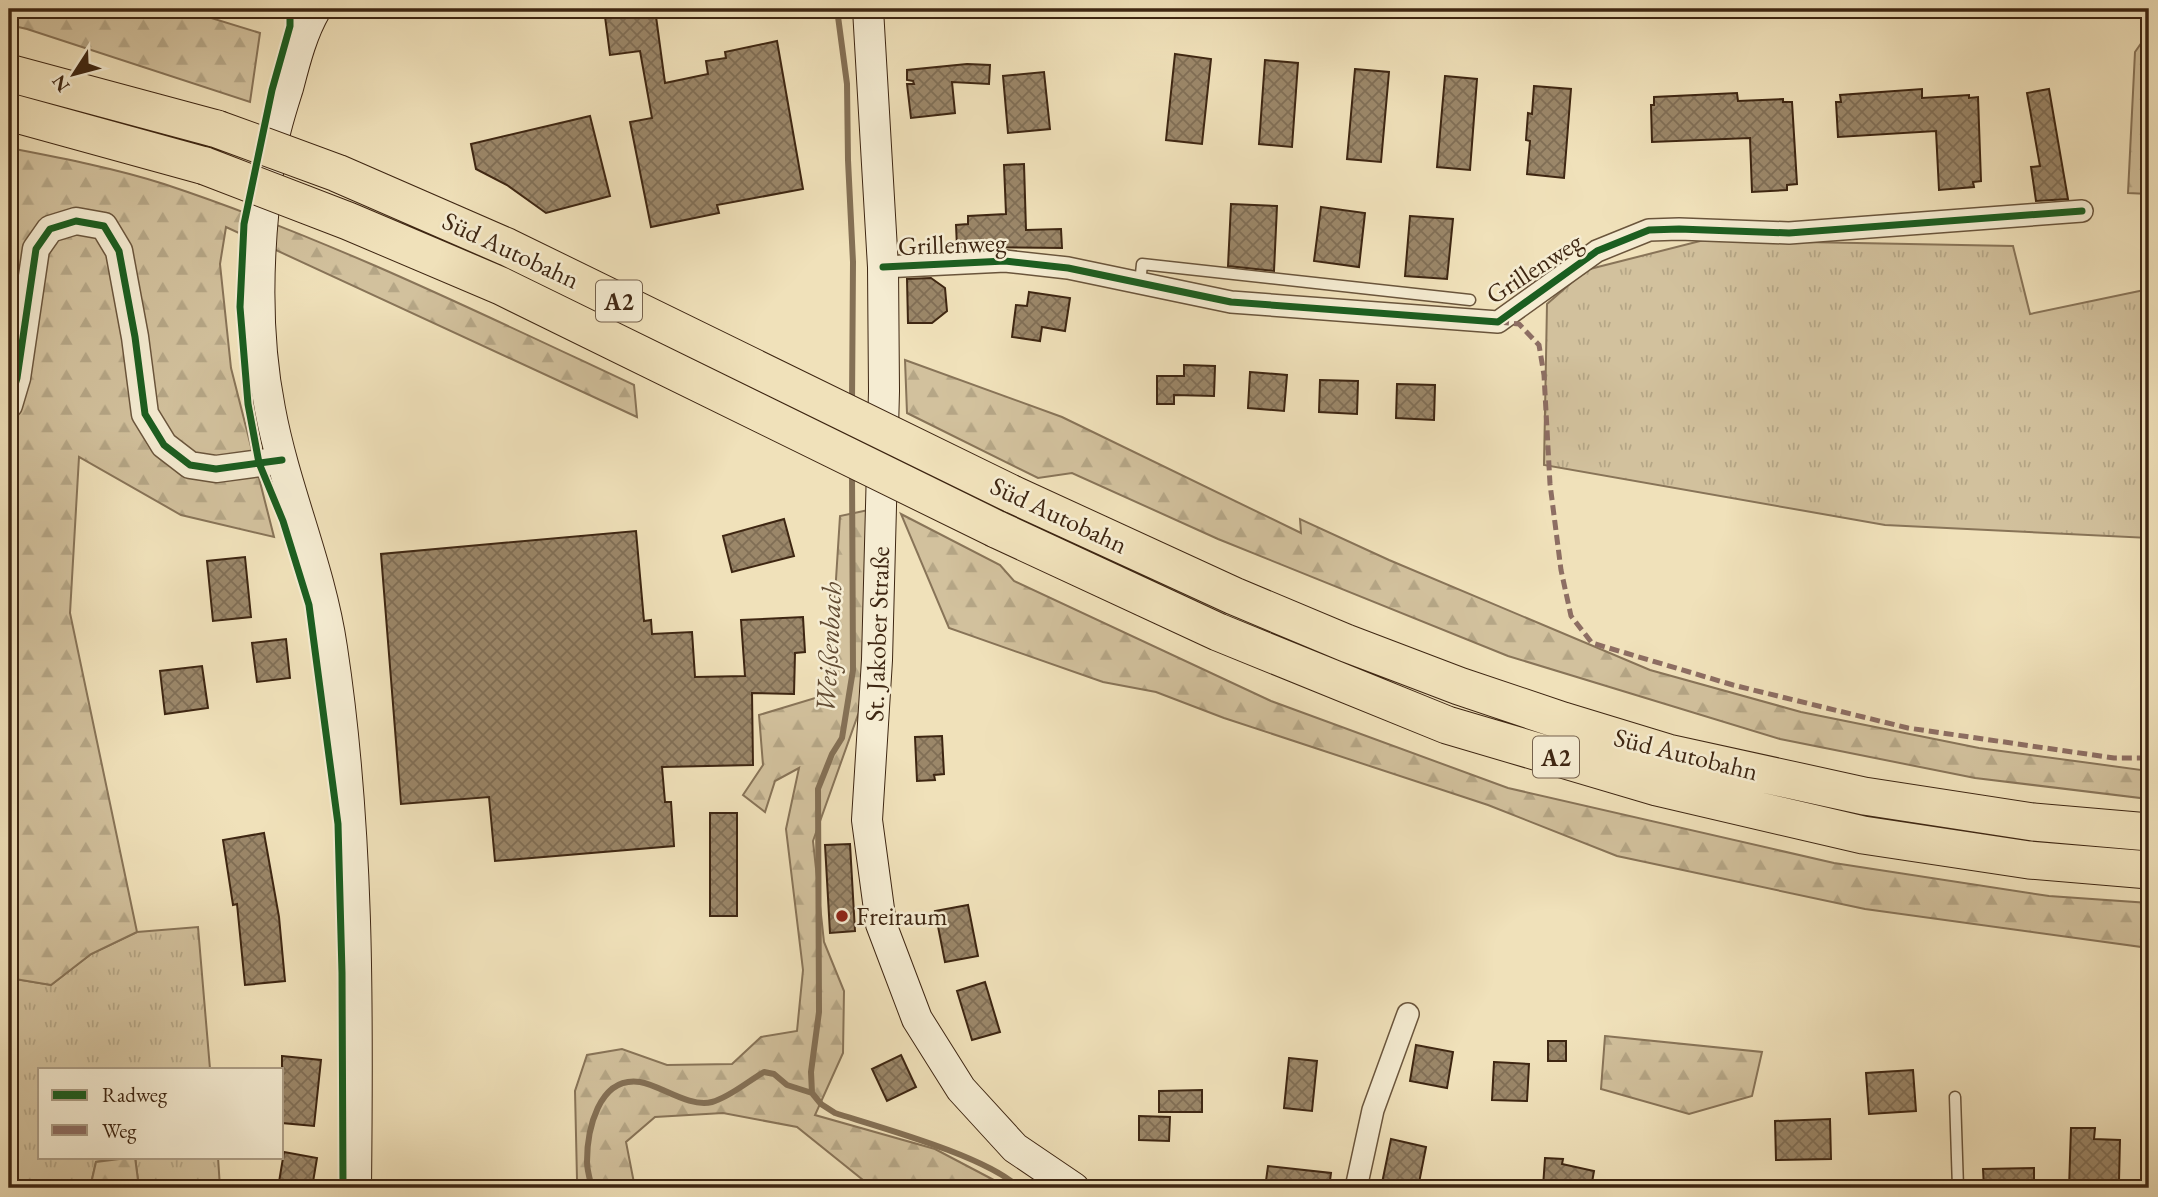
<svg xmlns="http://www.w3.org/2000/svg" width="2158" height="1197" viewBox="0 0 2158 1197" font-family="'EB Garamond',serif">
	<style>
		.grass { fill: url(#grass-tufts); stroke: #887458; stroke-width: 2 }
		.forest { fill: url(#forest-firs); stroke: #887458; stroke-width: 2 }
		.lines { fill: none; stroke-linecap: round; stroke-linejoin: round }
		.stream { stroke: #847055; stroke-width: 6 }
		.building { fill: url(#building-cross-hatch); stroke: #3e2612; stroke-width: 2 }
		.service-casing { stroke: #6a553c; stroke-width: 13 }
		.minor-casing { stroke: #6a553c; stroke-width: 24 }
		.tertiary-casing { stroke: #6a553c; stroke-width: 29 }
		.secondary-casing { stroke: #3e2612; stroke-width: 32 }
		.motorway-casing { stroke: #3e2612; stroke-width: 39 }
		.service { stroke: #f5ecd2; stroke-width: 10 }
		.minor { stroke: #f5ecd2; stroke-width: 21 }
		.tertiary { stroke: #f5ecd2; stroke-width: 26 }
		.secondary { stroke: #f5ecd2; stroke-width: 30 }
		.motorway { stroke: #f0e1ba; stroke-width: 37 }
		.motorway-bridge-casing { stroke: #3e2612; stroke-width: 39; stroke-linecap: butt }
		.motorway-bridge { stroke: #f0e1ba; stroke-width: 37 }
		.quiet { stroke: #8d6e63; stroke-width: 5; stroke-dasharray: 10 5; stroke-linecap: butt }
		.cycleway-casing { stroke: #f5ecd2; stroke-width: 11 }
		.cycleway { stroke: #1b5e20; stroke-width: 7 }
		.poi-dot { fill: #8f2418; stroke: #f5ecd2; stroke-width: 2.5 }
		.labels { text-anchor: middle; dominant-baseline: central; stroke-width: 5; stroke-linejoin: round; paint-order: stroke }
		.shield { fill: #f5ecd2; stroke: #75614c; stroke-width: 2 }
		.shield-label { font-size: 24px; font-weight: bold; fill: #3e2612 }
		.street-label { font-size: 26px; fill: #3e2612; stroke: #f5ecd2 }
		.poi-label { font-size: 26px; fill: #3e2612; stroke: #f5ecd2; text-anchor: start }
		.water-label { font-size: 28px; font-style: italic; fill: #614b33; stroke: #f5ecd2 }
	</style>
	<defs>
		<pattern id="grass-tufts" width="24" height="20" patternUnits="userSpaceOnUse" patternTransform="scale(1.75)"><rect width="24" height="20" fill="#d2c19d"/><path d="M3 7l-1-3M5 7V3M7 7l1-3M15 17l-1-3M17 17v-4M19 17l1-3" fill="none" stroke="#b5a686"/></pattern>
		<pattern id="forest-firs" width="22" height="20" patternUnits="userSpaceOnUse" patternTransform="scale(1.75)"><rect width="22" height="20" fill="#d2c19d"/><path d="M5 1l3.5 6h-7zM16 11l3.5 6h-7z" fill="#b5a686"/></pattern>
		<pattern id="building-cross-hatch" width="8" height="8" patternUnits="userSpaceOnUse" patternTransform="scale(1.75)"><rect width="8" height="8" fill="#9b8769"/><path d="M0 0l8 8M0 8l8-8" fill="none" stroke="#806e55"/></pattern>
	</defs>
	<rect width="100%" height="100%" fill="#f0e1ba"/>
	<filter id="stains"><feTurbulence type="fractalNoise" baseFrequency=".00286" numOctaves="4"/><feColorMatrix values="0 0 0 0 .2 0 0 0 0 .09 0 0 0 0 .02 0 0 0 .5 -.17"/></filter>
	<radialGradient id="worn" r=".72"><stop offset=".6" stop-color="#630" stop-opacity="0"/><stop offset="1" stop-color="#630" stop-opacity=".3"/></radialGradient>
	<path class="grass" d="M1704,240L2013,246L2030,314L2149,289V538L1885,525L1544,465L1547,304L1586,270Z
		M198,927L210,1069H40V1157H130L96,1162L90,1188H9V978L51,985L91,954L137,932Z
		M135,1157H218L220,1188H139Z"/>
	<path class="forest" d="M9,9H182L260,33L250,102L27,29L9,25Z
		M2149,32V194L2128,193L2135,52Z
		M9,148C61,158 114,168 164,184C327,238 480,313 634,385L637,417L226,227L220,264L231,368L274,537L181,515L79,457L70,613L137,932L91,954L51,985L9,978Z
		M905,360L1062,417L1301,533L1300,519L1389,560L1650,670L1801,712L1979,748L2149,771V799L1975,778L1780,739L1508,656L1218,539L1072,473L1038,478L907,413Z
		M873,509L860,709L813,841L824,942L844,991L843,1053L815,1115L935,1149L1009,1188H873L797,1127L723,1113L655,1117L626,1142L635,1188H573L577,1179L575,1091L587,1055L622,1049L667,1065L732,1064L761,1037L797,1031L803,970L786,829L799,768L775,781L765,812L743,795L763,765L759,715L822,696L830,674L840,516Z
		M901,514L1000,565L1014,581L1271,701L1508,788L1834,863L2049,896L2149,903V948L1865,909L1617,856L1488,805L1224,718L1156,692L1103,682L949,628Z
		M1605,1036L1762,1052L1752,1096L1689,1114L1601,1089Z
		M135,1157L139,1188H90L96,1162Z"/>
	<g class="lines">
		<path class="stream" d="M837,9L847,84L848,160L853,262L852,402
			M852,472L853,670L842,738L832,754L818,789L819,1012L811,1072L812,1093L821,1104L835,1113C879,1127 989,1157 1019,1188
			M592,1188C590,1180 587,1170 587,1162C587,1131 598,1076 640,1082C660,1085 689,1108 712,1102C730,1097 748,1081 764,1072L774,1074L787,1085L812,1093"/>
	</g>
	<path class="building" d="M604,9H655L665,83L708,74L706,61L726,58L725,52L777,41L803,189L717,205L719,213L651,227L630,122L652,118L640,51L610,55Z
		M1175,54L1211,59L1202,144L1166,140Z
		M1265,60L1298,63L1292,147L1259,144Z
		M967,64L990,65L989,84L952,82L955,113L911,118L907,84H914L913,81L907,80V70Z
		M1355,69L1389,72L1381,162L1347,159Z
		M1044,72L1050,129L1008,133L1003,76Z
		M1445,76L1477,79L1470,170L1437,167Z
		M1534,86L1571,89L1564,178L1527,174L1530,141L1526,140L1528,113L1532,114Z
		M1922,89V98L1969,95V98L1978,97L1981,181L1973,182L1974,187L1939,190L1936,131L1838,137L1836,102H1841L1840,95Z
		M2049,89L2068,199L2036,201L2031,167L2040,166L2027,93Z
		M1737,93L1738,101L1783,99V102H1792L1797,184L1787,185V190L1752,192L1750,138L1652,142L1651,105H1654V97Z
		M590,116L610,196L546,213L507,185L476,169L471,144Z
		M1024,164L1026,230L1061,229L1062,248L957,247L956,225L968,224V216L1006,214L1004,165Z
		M1231,204L1277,206L1274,271L1228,266Z
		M1321,207L1365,213L1359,267L1314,261Z
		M1410,216L1453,219L1447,279L1405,276Z
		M931,278L945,288L947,311L932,323H908L907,279Z
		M1029,292L1070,298L1065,331L1042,327L1040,341L1012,337L1016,305L1027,306Z
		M1184,365L1215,366L1214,396L1174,395V404H1157V376H1184Z
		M1250,372L1287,375L1284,411L1248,408Z
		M1320,380L1358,381L1357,414L1319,412Z
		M1397,384L1435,385L1434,420L1396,418Z
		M784,519L794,556L732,572L723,536Z
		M636,531L644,621L651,620L652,634L692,632L695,677L745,676L741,620L803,617L805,652L795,653L794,694L752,693L753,765L662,767L665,802H671L674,846L495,861L489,797L401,804L381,554Z
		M245,557L251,617L213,621L207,561Z
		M286,639L290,678L257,682L252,643Z
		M202,666L208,708L165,714L160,671Z
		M942,736L944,774L934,775L935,780L917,781L915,737Z
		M710,813H737V916H710Z
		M264,833L279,917L285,981L245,985L237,904L233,905L223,840Z
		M850,844L855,931L830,933L825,845Z
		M968,905L978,956L945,962L935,911Z
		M985,982L1000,1032L972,1040L957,991Z
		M1548,1041H1566V1061H1548Z
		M1416,1045L1453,1052L1447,1088L1410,1081Z
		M901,1055L916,1087L887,1101L872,1069Z
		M282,1056L321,1060L314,1126L282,1123Z
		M1289,1058L1317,1061L1312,1111L1284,1108Z
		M1494,1062L1529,1064L1527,1101L1492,1100Z
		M1913,1070L1916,1111L1869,1114L1866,1073Z
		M1202,1090V1112H1159V1091Z
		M1139,1116L1170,1117L1169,1141L1139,1140Z
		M1830,1119L1831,1159L1776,1160L1775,1121Z
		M2071,1128H2095L2094,1139L2120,1140L2119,1181H2104V1188H2069Z
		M1391,1139L1426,1147L1418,1188H1381Z
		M284,1152L317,1158L312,1188H278Z
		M1545,1158L1563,1159L1562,1164L1594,1171L1591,1188L1543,1187Z
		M1268,1166L1331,1173L1329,1188H1265Z
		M2034,1168V1188H1984L1983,1169Z"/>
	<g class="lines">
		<g class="service-casing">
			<path id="service" d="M1140,284L1142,264L1470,300
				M1955,1097L1958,1188"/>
		</g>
		<g class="minor-casing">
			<path id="minor" d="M883,267L1005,261L1068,268L1231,302L1498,322L1597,251L1649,230L1679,229L1789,233L2082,211
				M1356,1188L1373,1110L1408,1014"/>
		</g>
		<g class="tertiary-casing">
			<path id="tertiary" d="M9,405L17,378L36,249L50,229L76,221L104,226L119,251L135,337L145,414L164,445L190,465L216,469L282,460"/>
		</g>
		<g class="secondary-casing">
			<path id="secondary" d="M316,9C302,33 295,61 288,88C281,110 273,134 270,158C258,239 254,328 270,409C285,490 320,566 332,648C359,826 358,1008 356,1188
				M868,9L883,267L884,391L877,660L867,820L881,924L917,1019L961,1089L1015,1148L1074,1188"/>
		</g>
		<g class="motorway-casing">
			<path id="motorway" d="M9,73L217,129
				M9,112L205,166
				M1012,494L1234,596L1346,643L1459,686L1563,721L1668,753L1864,796L2033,822L2149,832
				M996,529L1218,632L1447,725L1657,787L1863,835L2029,860L2149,870"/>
		</g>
		<use href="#service" class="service"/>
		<use href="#minor" class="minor"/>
		<use href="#tertiary" class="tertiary"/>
		<use href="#secondary" class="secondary"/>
		<use href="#motorway" class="motorway"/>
		<g class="motorway-bridge-casing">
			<path id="motorway-bridge" d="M217,129L337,173L507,247L1012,494
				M205,166L348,221L501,286L996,529"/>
		</g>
		<use href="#motorway-bridge" class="motorway-bridge"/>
		<path class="quiet" d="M1499,322L1519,324L1539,345L1544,375L1550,484L1561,570L1571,616L1592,643L1733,685L1908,728L2114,758H2149"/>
		<g class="cycleway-casing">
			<path id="cycleway" d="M290,9V26L272,90L244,224L240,307L248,404L259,463L283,521L309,605L338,824L342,973L343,1188
				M883,267L1005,261L1068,268L1231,302L1498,322L1597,251L1649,230L1679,229L1789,233L2082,211
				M9,405L17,378L36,249L50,229L76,221L104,226L119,251L135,337L145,414L164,445L190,465L216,469L282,460"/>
		</g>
		<use href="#cycleway" class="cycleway"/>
	</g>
	<circle class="poi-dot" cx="842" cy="916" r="7"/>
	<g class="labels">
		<g class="shield">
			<rect x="596" y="280.5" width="46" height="41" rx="5"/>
			<rect x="1533" y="736.5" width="46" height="41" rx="5"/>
		</g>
		<g class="shield-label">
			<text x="619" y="301">A2</text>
			<text x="1556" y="757">A2</text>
		</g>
		<g class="street-label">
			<text transform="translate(952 244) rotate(-2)">Grillenweg</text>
			<text transform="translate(511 250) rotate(25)">Süd Autobahn</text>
			<text transform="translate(1534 268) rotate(-33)">Grillenweg</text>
			<text transform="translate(1059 515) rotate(25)">Süd Autobahn</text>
			<text transform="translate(877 634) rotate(-88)">St. Jakober Straße</text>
			<text transform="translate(1686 754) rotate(14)">Süd Autobahn</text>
		</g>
		<g class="poi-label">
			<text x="856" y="916">Freiraum</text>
		</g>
		<g class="water-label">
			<text transform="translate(828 647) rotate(-87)">Weißenbach</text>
		</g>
	</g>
	<rect width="2158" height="1197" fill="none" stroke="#f0e1ba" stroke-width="35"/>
	<rect x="10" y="10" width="2137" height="1176" fill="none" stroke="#3e2612" stroke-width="3.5"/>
	<rect x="18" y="18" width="2123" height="1162" fill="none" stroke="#3e2612" stroke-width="2"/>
	<rect x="38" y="1068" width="245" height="91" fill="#f5ecd2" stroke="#ac9d85" stroke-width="2"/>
	<rect x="52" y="1090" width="35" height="10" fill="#1b5e20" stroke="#ac9d85" stroke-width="2"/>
	<text x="102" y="1102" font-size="21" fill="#3e2612">Radweg</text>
	<rect x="52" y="1125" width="35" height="10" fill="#8d6e63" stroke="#ac9d85" stroke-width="2"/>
	<text x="102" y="1138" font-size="21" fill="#3e2612">Weg</text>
	<g transform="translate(74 74) rotate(234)" stroke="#f5ecd2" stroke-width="5" paint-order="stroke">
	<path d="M0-5L12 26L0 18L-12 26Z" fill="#3e2612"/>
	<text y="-10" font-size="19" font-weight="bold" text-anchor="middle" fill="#3e2612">N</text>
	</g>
	<rect width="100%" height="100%" filter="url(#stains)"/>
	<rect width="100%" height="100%" fill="url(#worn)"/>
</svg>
